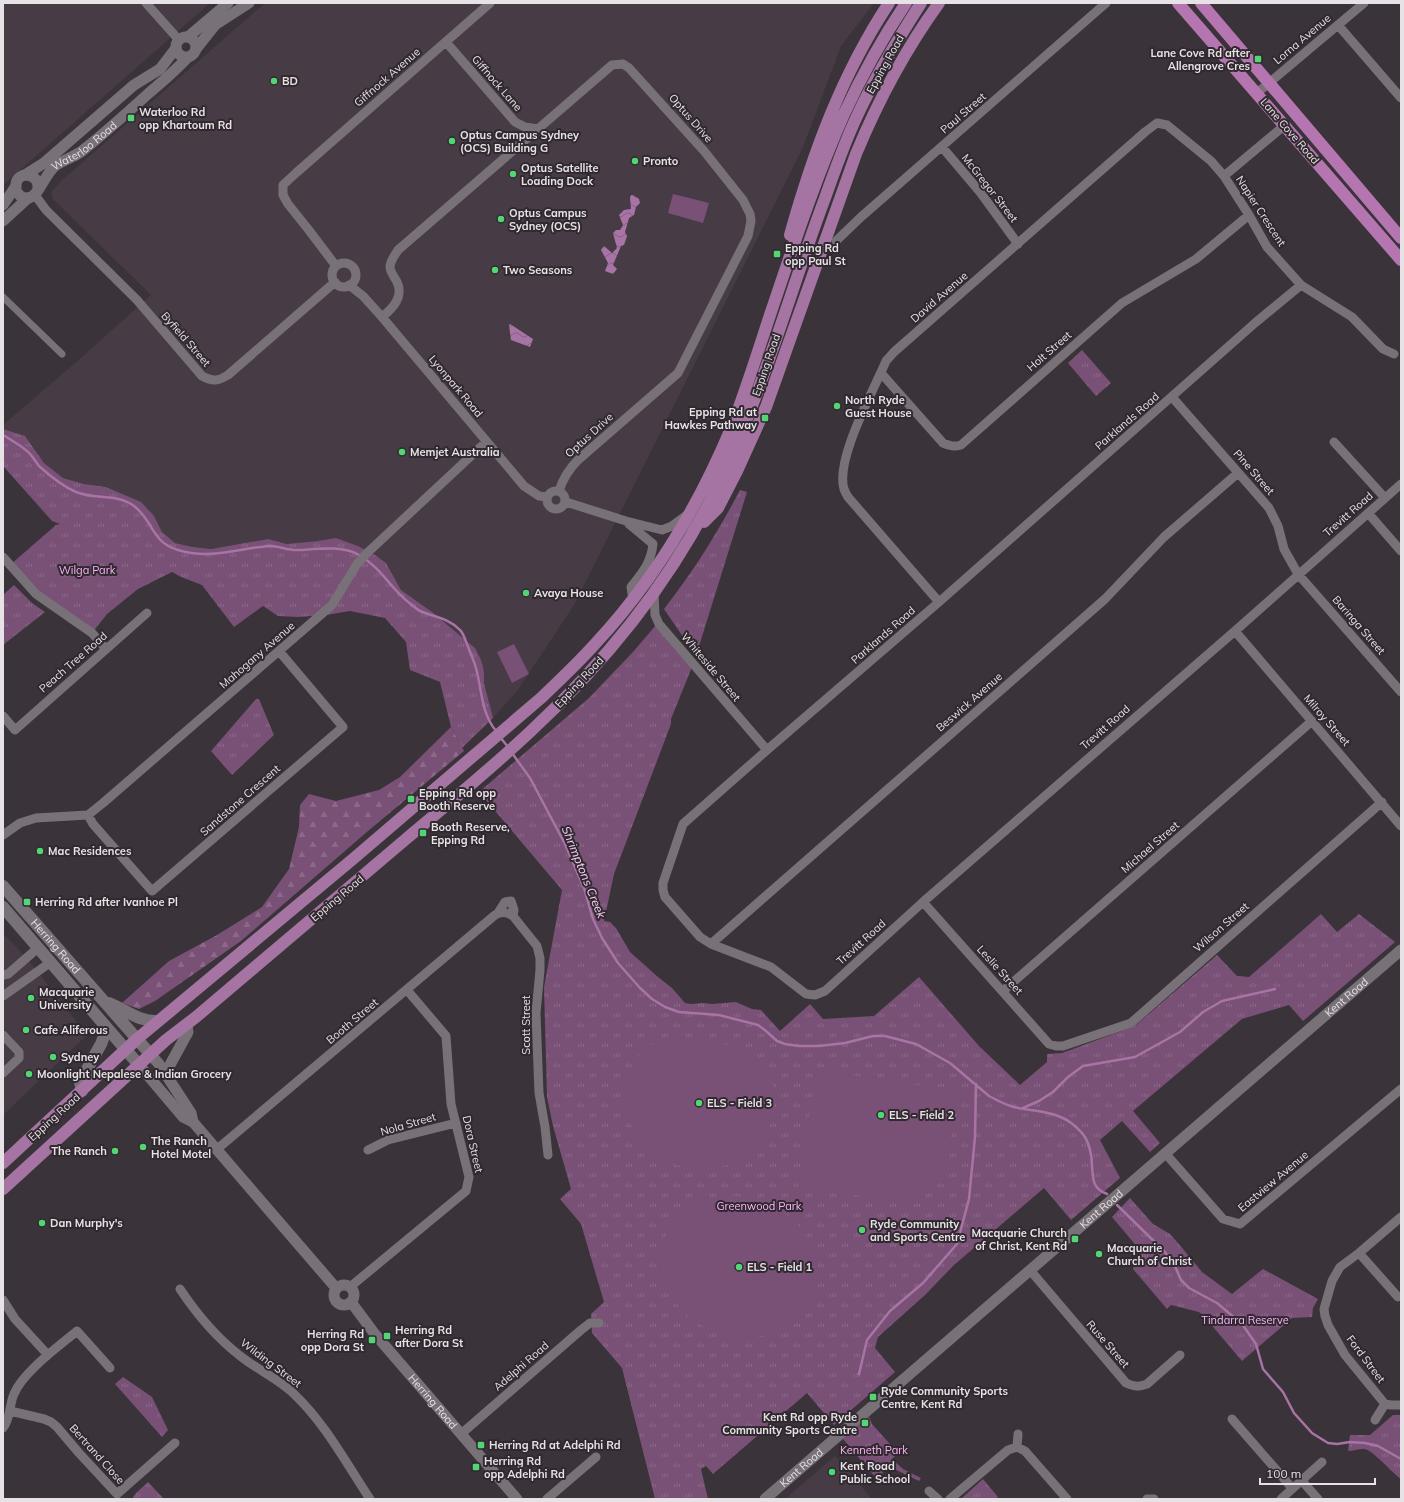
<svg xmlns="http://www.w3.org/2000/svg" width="1404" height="1502" viewBox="0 0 1404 1502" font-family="Mulish,sans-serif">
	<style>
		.built { fill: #473c46 }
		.grass { fill: url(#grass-tufts) }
		.forest { fill: url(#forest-firs) }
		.garden { fill: #795076 }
		.water { fill: url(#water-waves) }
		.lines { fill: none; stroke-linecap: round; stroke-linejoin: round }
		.stream { stroke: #a874a5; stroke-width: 2.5 }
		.pedestrian { stroke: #797178; stroke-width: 7 }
		.minor { stroke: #797178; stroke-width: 9 }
		.tertiary { stroke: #797178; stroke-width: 11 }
		.secondary { stroke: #797178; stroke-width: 12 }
		.primary { stroke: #a574a2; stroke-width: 12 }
		.trunk { stroke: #b475b0; stroke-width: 12 }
		.poi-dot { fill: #52d673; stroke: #30292f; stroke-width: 1.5 }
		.labels { text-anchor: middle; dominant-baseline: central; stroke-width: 4; stroke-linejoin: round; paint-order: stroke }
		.street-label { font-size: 11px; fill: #e7e2e6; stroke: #30292f }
		.poi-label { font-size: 11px; font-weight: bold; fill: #e7e2e6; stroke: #30292f; text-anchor: start }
		.park-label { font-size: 11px; fill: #ffb4fa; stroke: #30292f }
		.water-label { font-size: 12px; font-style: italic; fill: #fdcff9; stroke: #30292f }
	</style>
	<defs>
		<pattern id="grass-tufts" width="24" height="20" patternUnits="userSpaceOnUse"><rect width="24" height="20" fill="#795076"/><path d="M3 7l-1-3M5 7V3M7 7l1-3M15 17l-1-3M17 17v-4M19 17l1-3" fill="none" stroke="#8c698a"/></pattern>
		<pattern id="forest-firs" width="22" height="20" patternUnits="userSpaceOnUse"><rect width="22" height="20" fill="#795076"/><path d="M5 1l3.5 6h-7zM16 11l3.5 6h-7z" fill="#8c698a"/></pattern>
		<pattern id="water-waves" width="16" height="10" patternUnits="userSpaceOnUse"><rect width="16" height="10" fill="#a874a5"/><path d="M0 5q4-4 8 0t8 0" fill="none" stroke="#856383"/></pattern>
	</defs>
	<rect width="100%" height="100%" fill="#3a3339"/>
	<path class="built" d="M3,3H210L3,185Z
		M265,3H874L841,46L803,147L574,605L518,690L493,718L484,683V672L475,648L432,612L401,590L386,563L375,555L358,546L336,538L318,541L287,544L268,539L211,549L193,547L175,543L162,532L154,516L107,487L84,484L63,478L44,463L25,436L3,429V425L81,358L151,295L52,198V191L61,181Z
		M3,933L30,962L87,1035L3,1115Z
		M835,1456L872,1499H785Z"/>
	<path class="grass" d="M1082,350L1111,383L1096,396L1068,363Z
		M3,429L25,436L44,463L63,478L84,484L106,487L141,502L154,516L162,532L175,543L193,547L211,549L268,539L287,544L318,541L336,538L358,546L375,555L386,563L401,590L432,612L475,648L481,660L484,672V683L493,718L462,748L451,727L440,682L410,670L406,642L385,618L350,611L326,615L298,617L278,616L263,606L234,627L202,585L181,577L172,572L138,589L107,614L92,633L36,594L10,565L56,525L60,524L52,521L3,466Z
		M740,490L747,492L696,656L664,609C693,572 718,532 740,490Z
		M14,585L32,603L45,612L3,645V595Z
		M656,625L692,667L671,719V724L614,874L604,921L610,922L616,928L630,952L658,977L672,988L685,1003L691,1004L703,1003L712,1004L736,1002L752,1009L761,1010L780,1031L810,1004L823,1019L874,1016L919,977L979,1046L1020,1085L1047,1062V1054L1062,1053L1135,1026L1217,955L1237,976L1249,977L1321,914L1337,932L1359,914L1395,942L1303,1021L1289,1005L1242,1019L1133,1111L1160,1143L1150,1152L1122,1121L1100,1140L1120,1178L1071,1220L1044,1188L954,1265L925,1295L878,1337L875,1348L895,1372L834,1425L807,1393L713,1474L706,1466L701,1469L708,1499H655L622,1368L592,1333L591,1314L604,1302L581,1224L560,1199L571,1189L553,1126L547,1097L544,987L562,890L479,792L589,698L633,652Z
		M256,699H259L274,735L232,775L211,751Z
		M1130,1198L1153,1224L1170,1234L1178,1243L1202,1272L1232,1294L1263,1269L1318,1299L1313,1308L1312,1317L1292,1318L1242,1361L1203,1315L1199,1312L1171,1305L1167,1309L1133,1269L1139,1249L1112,1217Z
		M123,1377L152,1397L168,1430L162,1437L115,1384Z
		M1393,1415H1400L1401,1416V1479C1392,1473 1372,1449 1364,1449C1358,1449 1353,1451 1348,1451L1350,1435H1370Z
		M869,1417L872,1424L898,1453L892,1459L903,1469L921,1478L919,1481L890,1467L876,1478L843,1439Z
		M983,1479L998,1497L995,1499H963L962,1498Z
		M148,1482L164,1499H132L136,1493Z"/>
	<path class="forest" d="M451,727L464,751L368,831L241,941L155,1001L139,1009L122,1003L169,961L217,935L262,907L289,869L299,827L300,805L309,794L336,801L379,790L400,777Z"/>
	<path class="garden" d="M673,194L709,203L703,223L668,213Z
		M514,644L529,674L512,683L497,652Z
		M668,1038C681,1038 694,1039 707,1041C752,1047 784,1067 771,1117C767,1134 759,1150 744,1159C732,1166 719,1167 706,1167C694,1168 682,1167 670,1163C652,1156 630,1131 626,1111C622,1090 628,1062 646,1048C652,1043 660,1041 668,1038Z
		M816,1070L957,1091L944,1182L925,1184L922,1200L911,1203L798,1187Z
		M720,1196C760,1194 804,1215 815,1255C817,1262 820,1272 818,1279C817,1285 814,1291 812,1296C810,1301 809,1306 806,1310C798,1323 781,1332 766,1335C724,1345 678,1321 664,1281C661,1273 658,1263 659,1254C660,1249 664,1243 666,1237C667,1233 669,1227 671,1223C682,1208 703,1200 720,1196Z"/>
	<path class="water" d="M631,195H633L639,199L640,203L636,207L634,215L629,218L625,232L627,236L624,245L621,246L613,265L617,269L613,274L605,271L608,263L601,250L604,246L612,253L617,248L613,233L616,230H620L623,225L619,215L624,210L631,209L630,198Z
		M510,324L533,339L530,347L511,340L509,325Z"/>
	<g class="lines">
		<path class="stream" d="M3,435C11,440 20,445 27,451C32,455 35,461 39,466C50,476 62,486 76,492C94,500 117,493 134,506C153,520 151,542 178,550C211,560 238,548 270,546C280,546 288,551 299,550C317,549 342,545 359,555C380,567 389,586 407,601C411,604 415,608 420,611C434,617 449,618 460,630C464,634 466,642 468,647C471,654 474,661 476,668C482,690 481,713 496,731
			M500,737L508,747
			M512,753L530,778L565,844L584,888L593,919L602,938L618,963L640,988L652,999L665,1007L679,1012L719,1015L758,1025L766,1031L777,1041L785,1044L799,1046H819L845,1043L873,1036H885L916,1044L950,1063L989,1096C997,1100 1005,1105 1014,1107C1040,1113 1062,1110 1081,1132C1089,1140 1092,1155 1092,1166C1093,1179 1092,1188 1107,1194
			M1023,1108L1039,1101L1053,1092L1068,1077L1083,1066L1135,1057L1180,1032L1203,1012L1222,1001L1275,989
			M1117,1205L1164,1251L1174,1264L1181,1280L1189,1288L1217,1303L1242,1324L1256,1344L1263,1369L1283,1392L1294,1413L1312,1433L1328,1443L1337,1444L1350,1442L1365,1443L1378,1446L1401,1459
			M859,1374L867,1340L890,1311L923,1283L957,1244L969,1199L975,1137L976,1084"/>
		<path class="pedestrian" d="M3,297L62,354"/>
		<path class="minor" d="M146,3L179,40
			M1338,25L1401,98
			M446,42L515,122L525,127L538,129
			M1257,93L1364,3
			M942,147L980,192L1018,244
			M1224,176L1285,125
			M35,195L46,210L137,300L202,376C213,382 218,381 228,375L335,282
			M836,241L861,217L1106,3
			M332 275a12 12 0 1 1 24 0a12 12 0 1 1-24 0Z
			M336,266L308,229L288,204L283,195V185L296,173L490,3
			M349,285L363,296L382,317L524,486L539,496L547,497
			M1301,285L1255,323L939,602L767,750L683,824L663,883V890L665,897L700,937L711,944L771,967L806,994L815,995L825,991L923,902L1235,631L1401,484
			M382,317C393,308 404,297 397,282C395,278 390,272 390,267C390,261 395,255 398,250L612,65L623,64L629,68L704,151L743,200L750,214L751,221L748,236L678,373L578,460C569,469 563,478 559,491
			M881,373L943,443C950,446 954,447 961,445L1122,303L1196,259L1249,215
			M1172,397L1269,508L1278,526L1284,549L1298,574L1401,692
			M1334,442L1385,498
			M547 500a9 9 0 1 1 18 0a9 9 0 1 1-18 0Z
			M566,502L626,521L662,530L672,526L687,515
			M1368,513L1401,551
			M629,524L653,544C651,563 642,573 631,587L633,600
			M3,557L36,594L92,633L106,649
			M654,592L655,615L659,624L767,750
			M939,602L848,497C847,495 845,492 844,489C835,459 874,390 886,361L894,352L1145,132L1157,123L1167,125L1211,161L1224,176L1249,215L1267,247L1301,285L1352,317L1383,349L1394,354
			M1235,631L1401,826
			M3,716L15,730L147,613
			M88,815L93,824L152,891L343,727L279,651
			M3,835L20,823L36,818L88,815L103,803L332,605L357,564L366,554L486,442
			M923,902L1049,1044L1056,1046H1063L1131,1023L1382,802
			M498,913L505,902L511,901L514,910L513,916
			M711,944L1105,599L1164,537L1238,473
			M3,975L8,974L39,947
			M1003,991L1312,721
			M3,996L51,962
			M3,1035L19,1052V1058L3,1073
			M216,1150L495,915C501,911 507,912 513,916L537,946L540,958V970L536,1013L539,1093L545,1127L548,1155
			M368,1150L388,1140L456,1123
			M1165,1153L1223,1219L1240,1224L1401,1089
			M1359,1253L1398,1297
			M1030,1270L1126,1383C1135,1387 1139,1387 1147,1384L1180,1355
			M350,1287L466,1191L469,1177L451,1104L446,1036L407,990
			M180,1289C196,1313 216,1337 239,1355C256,1369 277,1378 293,1393C325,1423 346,1463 370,1499
			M3,1300L15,1319L48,1355
			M1385,1404L1345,1355L1328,1325L1325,1316L1324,1309L1332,1281L1340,1267L1359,1253L1401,1217
			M1385,1404L1391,1405H1401
			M10,1411L44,1419L51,1422L57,1427L79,1453L117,1494L175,1443
			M1232,1419L1292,1488
			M1375,1420L1385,1404
			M3,1428C11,1418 9,1405 14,1394C23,1372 58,1347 77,1331L110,1368
			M461,1434L581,1330L590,1323H599
			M1017,1447L1018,1434
			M1302,1481L1318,1499
			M929,1491L938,1499
			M547,1499L596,1457
			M950,1499L1008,1450L1017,1447L1025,1451L1067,1499
			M1147,1499H1154
			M1281,1499L1322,1462"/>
		<g class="tertiary">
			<circle cx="186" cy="47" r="10"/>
			<path d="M188,37L228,3"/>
			<path d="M196,49L215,25L249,3"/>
			<path d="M25,175L44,163L134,85L160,69L176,48"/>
			<path id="s1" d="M38,189C40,173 18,170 16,184C14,193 23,201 31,197C39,194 46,173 55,166C63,160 74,157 82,151C105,133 127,113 149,93C162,82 176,70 187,58"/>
			<path d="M3,205L16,186"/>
			<path d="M3,221L28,198"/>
			<path d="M151,1055L159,1064L191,1113L193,1122"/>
			<path d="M139,1065L183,1117L193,1122L336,1288"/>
			<path d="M165,1074L188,1032L187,1025"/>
			<circle cx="344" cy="1295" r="10"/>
			<path id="s2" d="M351,1302L374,1333L517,1499"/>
			<path id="s3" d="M765,1499L1401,950"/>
		</g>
		<g class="secondary">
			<path id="s4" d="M3,886L151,1055"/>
			<path d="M3,907L139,1065"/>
			<path d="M109,1003C126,1010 139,1022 158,1021"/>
			<path d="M82,1091L80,1082L101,1044L107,1029"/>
		</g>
		<path class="primary" d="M790,235C813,153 842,74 889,3
			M704,522L718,508L737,471L766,407L856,154C878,101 905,50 939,3
			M3,1163L137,1039L353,859L541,698C560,680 578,663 595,644C654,581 699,505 732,426C747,387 759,348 772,309C794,244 816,177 844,114C862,75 882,39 906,3
			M3,1189L166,1040L196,1017C266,958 336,898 406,839C449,803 492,768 532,730C602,665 665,588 709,503C759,407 787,299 825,198C835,170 845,141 858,114C876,75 898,39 921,3"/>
		<path class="trunk" d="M1178,3L1401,260
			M1201,3L1401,238"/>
	</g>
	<g class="poi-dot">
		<rect x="1254" y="55" width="8" height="8" rx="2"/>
		<circle cx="274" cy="81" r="4"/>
		<rect x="127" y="114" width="8" height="8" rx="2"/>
		<circle cx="452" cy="141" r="4"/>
		<circle cx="635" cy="161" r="4"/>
		<circle cx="513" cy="174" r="4"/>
		<circle cx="501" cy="219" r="4"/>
		<rect x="773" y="250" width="8" height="8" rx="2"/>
		<circle cx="495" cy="270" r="4"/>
		<circle cx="837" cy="406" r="4"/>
		<rect x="761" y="414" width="8" height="8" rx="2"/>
		<circle cx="402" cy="452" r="4"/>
		<circle cx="526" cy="593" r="4"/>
		<rect x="407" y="795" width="8" height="8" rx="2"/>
		<rect x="419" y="829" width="8" height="8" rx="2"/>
		<circle cx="40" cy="851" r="4"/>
		<rect x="23" y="898" width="8" height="8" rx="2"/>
		<circle cx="31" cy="998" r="4"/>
		<circle cx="26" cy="1030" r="4"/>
		<circle cx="53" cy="1057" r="4"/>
		<circle cx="29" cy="1074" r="4"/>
		<circle cx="699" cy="1103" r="4"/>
		<circle cx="881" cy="1115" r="4"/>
		<circle cx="143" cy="1147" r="4"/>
		<circle cx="115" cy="1151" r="4"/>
		<circle cx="42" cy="1223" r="4"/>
		<circle cx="862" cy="1230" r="4"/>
		<rect x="1071" y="1235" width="8" height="8" rx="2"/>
		<circle cx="1099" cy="1254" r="4"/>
		<circle cx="739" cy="1267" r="4"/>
		<rect x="383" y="1332" width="8" height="8" rx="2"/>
		<rect x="368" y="1336" width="8" height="8" rx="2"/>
		<rect x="869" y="1393" width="8" height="8" rx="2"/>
		<rect x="861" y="1419" width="8" height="8" rx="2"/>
		<rect x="477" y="1441" width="8" height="8" rx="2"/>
		<rect x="472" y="1463" width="8" height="8" rx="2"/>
		<circle cx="832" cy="1472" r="4"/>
	</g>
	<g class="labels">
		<g class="street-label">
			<text transform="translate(1302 39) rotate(-40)">Lorna Avenue</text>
			<text transform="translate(885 64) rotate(-61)">Epping Road</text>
			<text transform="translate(387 77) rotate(-41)">Giffnock Avenue</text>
			<text transform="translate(497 83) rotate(49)">Giffnock Lane</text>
			<text transform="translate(963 113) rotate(-41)">Paul Street</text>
			<text transform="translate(691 118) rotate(49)">Optus Drive</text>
			<text transform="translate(1290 131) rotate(49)">Lane Cove Road</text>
			<text stroke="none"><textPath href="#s1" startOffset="135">Waterloo Road</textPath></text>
			<text transform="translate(990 188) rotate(52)">McGregor Street</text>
			<text transform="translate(1261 211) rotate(57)">Napier Crescent</text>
			<text transform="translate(939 297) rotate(-41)">David Avenue</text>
			<text transform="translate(186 339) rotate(49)">Byfield Street</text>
			<text transform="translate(1049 351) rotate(-41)">Holt Street</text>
			<text transform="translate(766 365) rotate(-71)">Epping Road</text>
			<text transform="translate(456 386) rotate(50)">Lyonpark Road</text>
			<text transform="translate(1127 421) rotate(-41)">Parklands Road</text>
			<text transform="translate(589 435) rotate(-42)">Optus Drive</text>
			<text transform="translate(1254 472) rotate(49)">Pine Street</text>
			<text transform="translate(1348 514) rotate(-41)">Trevitt Road</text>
			<text transform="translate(1359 625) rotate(49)">Baringa Street</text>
			<text transform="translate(883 635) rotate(-41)">Parklands Road</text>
			<text transform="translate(257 655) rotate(-41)">Mahogany Avenue</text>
			<text transform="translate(73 662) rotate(-41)">Peach Tree Road</text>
			<text transform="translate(711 667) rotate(50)">Whiteside Street</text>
			<text transform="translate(579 682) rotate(-47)">Epping Road</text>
			<text transform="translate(969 702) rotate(-41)">Beswick Avenue</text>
			<text transform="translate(1327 720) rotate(49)">Milroy Street</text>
			<text transform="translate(1105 727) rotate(-41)">Trevitt Road</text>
			<text transform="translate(240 800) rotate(-41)">Sandstone Crescent</text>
			<text transform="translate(1150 847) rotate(-41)">Michael Street</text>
			<text transform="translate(337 898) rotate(-40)">Epping Road</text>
			<text transform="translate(1221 927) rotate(-41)">Wilson Street</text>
			<text transform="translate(861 942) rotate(-42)">Trevitt Road</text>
			<text stroke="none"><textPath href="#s4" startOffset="80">Herring Road</textPath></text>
			<text transform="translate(1000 970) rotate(48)">Leslie Street</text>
			<text stroke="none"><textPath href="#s3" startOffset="768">Kent Road</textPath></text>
			<text transform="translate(352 1021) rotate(-40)">Booth Street</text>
			<text transform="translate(526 1025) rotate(-90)">Scott Street</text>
			<text transform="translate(54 1117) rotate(-42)">Epping Road</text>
			<text transform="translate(408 1124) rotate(-16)">Nola Street</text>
			<text transform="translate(473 1144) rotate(77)">Dora Street</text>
			<text transform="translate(1273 1181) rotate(-40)">Eastview Avenue</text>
			<text stroke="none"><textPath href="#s3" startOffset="444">Kent Road</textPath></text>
			<text transform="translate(1108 1344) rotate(49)">Ruse Street</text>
			<text transform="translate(1366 1359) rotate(53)">Ford Street</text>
			<text transform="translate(271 1363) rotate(37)">Wilding Street</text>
			<text transform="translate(521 1366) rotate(-41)">Adelphi Road</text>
			<text stroke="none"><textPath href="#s2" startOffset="129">Herring Road</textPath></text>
			<text transform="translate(97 1454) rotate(48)">Bertrand Close</text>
			<text stroke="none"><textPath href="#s3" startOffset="48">Kent Road</textPath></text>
		</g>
		<g class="poi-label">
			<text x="1250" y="53" text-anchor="end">Lane Cove Rd after<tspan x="1250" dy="13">Allengrove Cres</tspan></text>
			<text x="282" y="81">BD</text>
			<text x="139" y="112">Waterloo Rd<tspan x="139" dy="13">opp Khartoum Rd</tspan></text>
			<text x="460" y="135">Optus Campus Sydney<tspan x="460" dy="13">(OCS) Building G</tspan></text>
			<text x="643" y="161">Pronto</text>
			<text x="521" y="168">Optus Satellite<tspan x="521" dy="13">Loading Dock</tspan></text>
			<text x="509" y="213">Optus Campus<tspan x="509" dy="13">Sydney (OCS)</tspan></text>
			<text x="785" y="248">Epping Rd<tspan x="785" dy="13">opp Paul St</tspan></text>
			<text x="503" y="270">Two Seasons</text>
			<text x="845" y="400">North Ryde<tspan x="845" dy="13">Guest House</tspan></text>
			<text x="757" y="412" text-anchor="end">Epping Rd at<tspan x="757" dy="13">Hawkes Pathway</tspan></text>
			<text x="410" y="452">Memjet Australia</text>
			<text x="534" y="593">Avaya House</text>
			<text x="419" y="793">Epping Rd opp<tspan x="419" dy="13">Booth Reserve</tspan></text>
			<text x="431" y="827">Booth Reserve,<tspan x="431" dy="13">Epping Rd</tspan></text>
			<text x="48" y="851">Mac Residences</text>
			<text x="35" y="902">Herring Rd after Ivanhoe Pl</text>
			<text x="39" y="992">Macquarie<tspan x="39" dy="13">University</tspan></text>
			<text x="34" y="1030">Cafe Aliferous</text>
			<text x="61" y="1057">Sydney</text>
			<text x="37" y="1074">Moonlight Nepalese &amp; Indian Grocery</text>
			<text x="707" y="1103">ELS - Field 3</text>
			<text x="889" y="1115">ELS - Field 2</text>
			<text x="151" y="1141">The Ranch<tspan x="151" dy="13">Hotel Motel</tspan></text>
			<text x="107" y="1151" text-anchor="end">The Ranch</text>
			<text x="50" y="1223">Dan Murphy's</text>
			<text x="870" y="1224">Ryde Community<tspan x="870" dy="13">and Sports Centre</tspan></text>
			<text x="1067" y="1233" text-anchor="end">Macquarie Church<tspan x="1067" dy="13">of Christ, Kent Rd</tspan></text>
			<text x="1107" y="1248">Macquarie<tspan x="1107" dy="13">Church of Christ</tspan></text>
			<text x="747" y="1267">ELS - Field 1</text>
			<text x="395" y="1330">Herring Rd<tspan x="395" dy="13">after Dora St</tspan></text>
			<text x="364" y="1334" text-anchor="end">Herring Rd<tspan x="364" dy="13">opp Dora St</tspan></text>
			<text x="881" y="1391">Ryde Community Sports<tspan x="881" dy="13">Centre, Kent Rd</tspan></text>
			<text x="857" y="1417" text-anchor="end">Kent Rd opp Ryde<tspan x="857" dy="13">Community Sports Centre</tspan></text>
			<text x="489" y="1445">Herring Rd at Adelphi Rd</text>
			<text x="484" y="1461">Herring Rd<tspan x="484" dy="13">opp Adelphi Rd</tspan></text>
			<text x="840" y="1466">Kent Road<tspan x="840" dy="13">Public School</tspan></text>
		</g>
		<g class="park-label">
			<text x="87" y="570">Wilga Park</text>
			<text x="759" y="1206">Greenwood Park</text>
			<text x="1245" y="1320">Tindarra Reserve</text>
			<text x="874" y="1450">Kenneth Park</text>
		</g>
		<g class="water-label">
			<text transform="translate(584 872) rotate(68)">Shrimptons Creek</text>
		</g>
	</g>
	<rect width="1404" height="1502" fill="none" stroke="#e7e2e6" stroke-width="8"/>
	<path d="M1260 1478v6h115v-6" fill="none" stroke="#e7e2e6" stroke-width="2"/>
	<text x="1266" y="1478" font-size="12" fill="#e7e2e6" stroke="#30292f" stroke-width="3" paint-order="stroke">100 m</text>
</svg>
